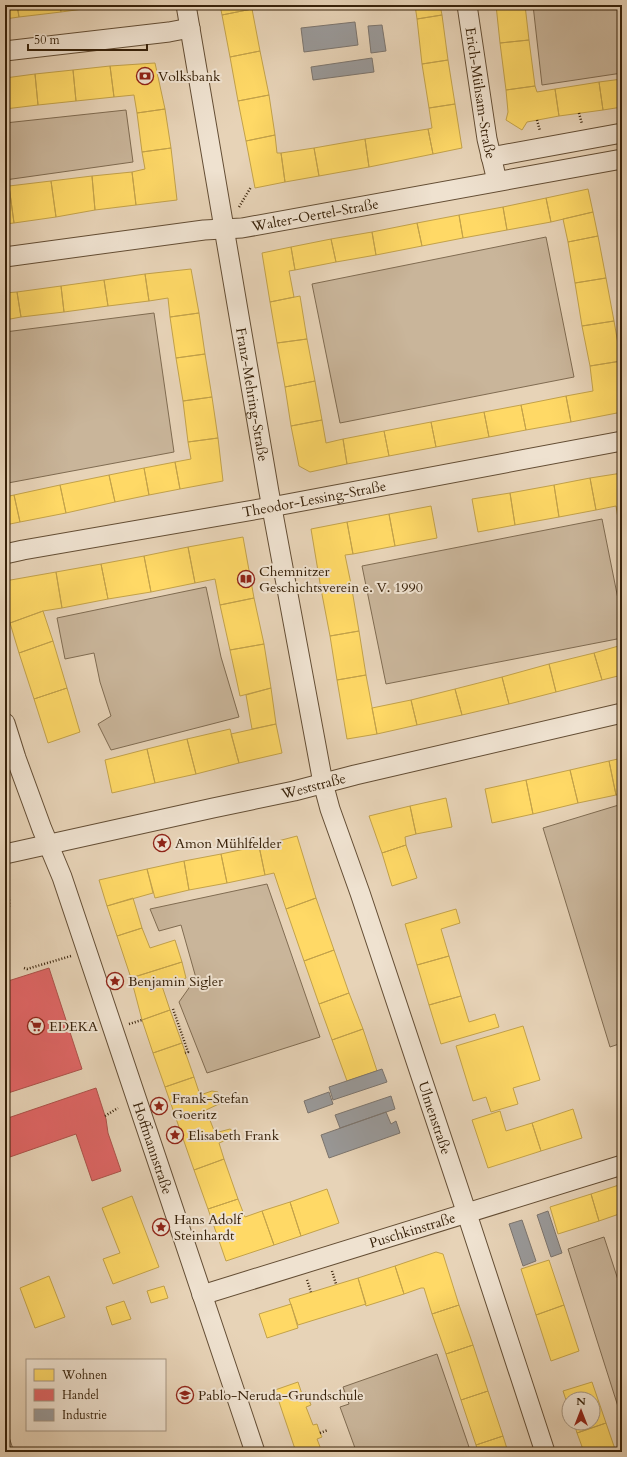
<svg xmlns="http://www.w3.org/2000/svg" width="627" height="1457" viewBox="0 0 627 1457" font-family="Cardo,serif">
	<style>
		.green { fill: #c9b59a; stroke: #806c52 }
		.homes { fill: #ffd966; stroke: #c3a24a }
		.shops { fill: #e06666; stroke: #ae524a }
		.industry { fill: #999; stroke: #7c756e }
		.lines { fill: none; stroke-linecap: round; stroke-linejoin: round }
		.minor-casing { stroke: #644e35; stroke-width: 21 }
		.path { stroke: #38220a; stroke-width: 2.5; stroke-dasharray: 1 2; stroke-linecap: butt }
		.minor { stroke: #efe2d0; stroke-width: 19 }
		.labels { text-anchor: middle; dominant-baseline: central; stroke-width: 4; stroke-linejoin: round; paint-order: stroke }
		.poi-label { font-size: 14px; fill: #38220a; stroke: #efe2d0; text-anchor: start }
		.street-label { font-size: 14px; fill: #38220a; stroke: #efe2d0 }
	</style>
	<rect width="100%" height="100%" fill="#e7d3b7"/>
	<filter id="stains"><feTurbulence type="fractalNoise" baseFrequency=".005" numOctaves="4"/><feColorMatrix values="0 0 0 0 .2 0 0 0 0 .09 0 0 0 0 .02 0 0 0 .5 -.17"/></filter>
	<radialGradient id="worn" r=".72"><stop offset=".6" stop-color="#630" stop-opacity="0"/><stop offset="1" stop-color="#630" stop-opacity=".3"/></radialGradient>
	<path class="green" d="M533,5H622V73L542,85Z
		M126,110L133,162L5,180V123Z
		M546,237L574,377L340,423L312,284Z
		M154,313L174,452L8,483L5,475V332Z
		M602,519L622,619V638L386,684L362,566Z
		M206,587L221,657L239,717L111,750L98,724L111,716L100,682L94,653L65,659L57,618Z
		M622,804V1043L610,1047L543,828Z
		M267,884L320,1037L207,1073L179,1002L196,978L181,925L159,931L150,909Z
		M604,1237L622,1292L621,1416L568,1249Z
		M437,1354L469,1447L455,1452H357L355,1448L340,1407L349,1404L343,1387Z
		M5,1425L14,1452H5Z"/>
	<path class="homes" d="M5,5H17L19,17L5,19Z
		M17,5H60L61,12L19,17Z
		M60,5H97L98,7L61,12Z
		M220,5H252V9L222,15Z
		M415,5H440L442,15L417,19Z
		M496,5H525L529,40L500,43Z
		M252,9L260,51L230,57L222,15Z
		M442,15L448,60L422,64L417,19Z
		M529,40L535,86L506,90L500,43Z
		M260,51L269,95L238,101L230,57Z
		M448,60L455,104L429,108L422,64Z
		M155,63L165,109L137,113L134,95L114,97L110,66Z
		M110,66L114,97L76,101L73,70Z
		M73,70L76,101L38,105L35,74Z
		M35,74L38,105L5,109V78Z
		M622,79V107L603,110L599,82Z
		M599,82L603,110L559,116L555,89Z
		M535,86L537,92L555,89L559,116L527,122L522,130L506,120L508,112L506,90Z
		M269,95L275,135L246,141L238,101Z
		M455,104L462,148L433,154L428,129L432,128L429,108Z
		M165,109L171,148L142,152L137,113Z
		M428,129L433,154L369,167L365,139Z
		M275,135L277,153H281L285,182L255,188L246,141Z
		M365,139L369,167L319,176L314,148Z
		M171,148L177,200L136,205L132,172L145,169L142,152Z
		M314,148L319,176L285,182L281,153Z
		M132,172L136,205L95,210L92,176Z
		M92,176L95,210L56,217L51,181Z
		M51,181L56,217L14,223L9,186Z
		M9,186L14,223L5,224V187Z
		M588,189L593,212L551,222L546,198Z
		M546,198L551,222L507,230L503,207Z
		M503,207L507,230L463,238L459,215Z
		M593,212L598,236L568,242L563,219Z
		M459,215L463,238L422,246L417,223Z
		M417,223L422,246L376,255L372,232Z
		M372,232L376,255L336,262L331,239Z
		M598,236L606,278L575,283L568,242Z
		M331,239L336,262L295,270L291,247Z
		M291,247L295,270L289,271L294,297L270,302L262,253Z
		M191,269L199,313L170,317L168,298L149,301L145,274Z
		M145,274L149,301L108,306L104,280Z
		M606,278L614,321L582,326L575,283Z
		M104,280L108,306L64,312L61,286Z
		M61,286L64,312L21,317L17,292Z
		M17,292L21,317L5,320V293Z
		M300,296L307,339L277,343L270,302Z
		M199,313L205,354L176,358L170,317Z
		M614,321L621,361L590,366L582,326Z
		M307,339L315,381L285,387L277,343Z
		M205,354L212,397L183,401L176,358Z
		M621,361L622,369V412L571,422L566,396L593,391L590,366Z
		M315,381L322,420L291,426L285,387Z
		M566,396L571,422L526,430L521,405Z
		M212,397L218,438L188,442L183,401Z
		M521,405L526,430L489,437L484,412Z
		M484,412L489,437L436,447L431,422Z
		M322,420L326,443L343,439L347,464L310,472L299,466L291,426Z
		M431,422L436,447L389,456L384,431Z
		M384,431L389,456L347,464L343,439Z
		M218,438L223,481L180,489L175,462L191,459L188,442Z
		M175,462L180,489L149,495L144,468Z
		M144,468L149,495L115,502L109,475Z
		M622,473V518H618L616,506L596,510L590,478Z
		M109,475L115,502L66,513L60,485Z
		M590,478L596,510L559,517L554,485Z
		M60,485L66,513L20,522L14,495Z
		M554,485L559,517L515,525L510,493Z
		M510,493L515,525L478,532L472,499Z
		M14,495L20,522L5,525V497Z
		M431,506L437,538L395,546L389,514Z
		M389,514L395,546L353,554L347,522Z
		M618,518H622V542Z
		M347,522L353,554L345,555L351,584L321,589L311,529Z
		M243,537L254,598L220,605L215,579L195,583L188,547Z
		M188,547L195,583L151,592L144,556Z
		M144,556L151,592L108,599L101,564Z
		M101,564L108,599L62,608L56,572Z
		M56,572L62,608L43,611L10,623L5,604V581Z
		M351,584L359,631L330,636L321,589Z
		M254,598L264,644L230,650L220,605Z
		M43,611L53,641L19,653L10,623Z
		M359,631L366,675L337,680L330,636Z
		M53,641L67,688L34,699L19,653Z
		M264,644L271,688L240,696L230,650Z
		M622,645V675L602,680L594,653Z
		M594,653L602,680L556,692L549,664Z
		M549,664L556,692L509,704L502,677Z
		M366,675L377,734L347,739L337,680Z
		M502,677L509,704L462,715L455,689Z
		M67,688L80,732L48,743L34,699Z
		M271,688L276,724L252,729L246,695Z
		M455,689L462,715L417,725L411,700Z
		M411,700L417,725L377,734L372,708Z
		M276,724L282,753L239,763L231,734Z
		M230,729L239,763L196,774L187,739Z
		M187,739L196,774L155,783L147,749Z
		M147,749L155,783L112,793L105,760Z
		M622,758V794L616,795L609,761Z
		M609,761L616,795L578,803L570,770Z
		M570,770L578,803L533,814L526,780Z
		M526,780L533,814L492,823L485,789Z
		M446,798L452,827L416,834L410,806Z
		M410,806L416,834L405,837L406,845L382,853L369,816Z
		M297,836L316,898L286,909L274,873L265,875L259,846Z
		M406,845L417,878L392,886L382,853Z
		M259,846L265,875L227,883L221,854Z
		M221,854L227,883L189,890L184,861Z
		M184,861L189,890L155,898L147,869Z
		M147,869L153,893L107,906L99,880Z
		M133,898L142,928L117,936L107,906Z
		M316,898L334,950L304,961L286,909Z
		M456,909L460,923L441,929L449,956L417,965L405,924Z
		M142,928L150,948L175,940L182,962L131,978L117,936Z
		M334,950L349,993L319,1004L304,961Z
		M449,956L461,996L429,1005L417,965Z
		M182,962L186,978L162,986L170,1010L142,1020L131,978Z
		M349,993L363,1029L332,1040L319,1004Z
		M461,996L469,1022L495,1014L499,1027L441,1044L429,1005Z
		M170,1010L182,1043L153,1053L142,1020Z
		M523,1026L540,1080L513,1088L518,1104L491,1112L486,1097L473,1101L456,1046Z
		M363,1029L377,1071L347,1081L332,1040Z
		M182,1043L194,1077L165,1087L153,1053Z
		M194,1077L200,1095L212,1091L218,1092L222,1097L221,1103L206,1110L215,1133L230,1129L233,1131V1135L229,1139L219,1143L224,1159L194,1170L165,1087Z
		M573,1109L582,1138L541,1151L532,1123Z
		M500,1111L506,1131L532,1123L541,1151L488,1168L472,1120Z
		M224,1159L238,1199L208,1209L194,1170Z
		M622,1184V1213L599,1221L591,1194Z
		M327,1189L339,1223L301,1236L290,1202Z
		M591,1194L599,1221L558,1234L550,1207Z
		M132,1196L159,1267L113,1284L103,1259L120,1253L102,1208Z
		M238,1199L245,1217L262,1211L274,1245L226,1261L208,1209Z
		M290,1202L301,1236L274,1245L262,1211Z
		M436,1252L443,1254L459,1305L432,1314L424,1288H421L404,1294L395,1266Z
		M549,1260L564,1305L536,1315L521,1269Z
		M395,1266L404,1294L366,1306L358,1278Z
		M49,1276L65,1317L35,1328L20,1288Z
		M358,1278L366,1304L298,1325L289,1299Z
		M164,1286L168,1298L151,1303L147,1291Z
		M124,1301L131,1319L112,1325L106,1307Z
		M291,1304L298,1328L267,1338L259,1314Z
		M459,1305L473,1345L446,1354L432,1314Z
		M564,1305L579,1351L551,1361L536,1315Z
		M473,1345L488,1391L461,1400L446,1354Z
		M298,1382L302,1394L306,1392L308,1397L311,1405L306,1407L313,1425L317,1424L320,1433L322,1437L317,1439L322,1452H296L275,1390Z
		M592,1382L606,1423L577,1433L574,1423H593V1399H569V1409L563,1391Z
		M488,1391L503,1436L476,1445L461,1400Z
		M606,1423L616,1452H584L577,1433Z
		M503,1436L508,1452H478L476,1445Z"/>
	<path class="shops" d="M49,968L82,1069L5,1094V982Z
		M96,1088L106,1119L108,1133L121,1171L92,1181L76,1134L7,1158L5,1152V1119Z"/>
	<path class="industry" d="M355,22L358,45L304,52L301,28Z
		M382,25L386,51L371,53L368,26Z
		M372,58L374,72L313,80L311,67Z
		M382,1069L387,1082L333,1100L329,1087Z
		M329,1092L333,1104L308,1113L304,1101Z
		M391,1096L395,1109L340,1128L335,1115Z
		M386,1112L391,1124L396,1121L400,1133L329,1158L321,1135Z
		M548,1211L562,1253L551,1257L537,1215Z
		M522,1220L536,1261L523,1266L509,1224Z"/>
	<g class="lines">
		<g class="minor-casing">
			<g id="minor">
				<path id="s1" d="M186,5L269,492L323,783L330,809L360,893L467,1214L545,1452"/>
				<path id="s2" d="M467,5L487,139L497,181"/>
				<path d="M5,51L169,32L190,28"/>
				<path d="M491,157L622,133"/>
				<path id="s3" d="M5,257L204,230L242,228L622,159"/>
				<path id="s4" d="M5,554L23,550L271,507L622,441"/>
				<path id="s5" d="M5,723L16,758L42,829L62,877L255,1452"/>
				<path id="s6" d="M5,854L213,808L294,791L355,775L622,713"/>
				<path id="s7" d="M202,1295L622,1165"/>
			</g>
		</g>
		<path class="path" d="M579,113L582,124
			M537,120L540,131
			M239,207L251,187
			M5,876C8,890 12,906 6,919
			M24,968L27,969L71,956
			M173,1009L188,1052L185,1053
			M129,1024L142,1020
			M105,1116L118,1108
			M332,1271L336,1284
			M307,1280L311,1292
			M309,1401L317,1398
			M320,1433L328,1430"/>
		<use href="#minor" class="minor"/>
	</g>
	<defs>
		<g id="bank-ring" transform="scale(0.9)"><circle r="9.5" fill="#efe2d0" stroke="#8f2418" stroke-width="1.5"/><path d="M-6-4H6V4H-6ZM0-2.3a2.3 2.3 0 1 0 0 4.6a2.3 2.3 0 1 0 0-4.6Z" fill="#8f2418"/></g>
		<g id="library-ring" transform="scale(0.9)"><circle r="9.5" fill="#efe2d0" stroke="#8f2418" stroke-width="1.5"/><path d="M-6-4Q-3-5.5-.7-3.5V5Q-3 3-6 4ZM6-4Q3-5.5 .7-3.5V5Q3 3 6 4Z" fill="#8f2418"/></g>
		<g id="sight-ring" transform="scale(0.9)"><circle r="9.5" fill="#efe2d0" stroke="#8f2418" stroke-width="1.5"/><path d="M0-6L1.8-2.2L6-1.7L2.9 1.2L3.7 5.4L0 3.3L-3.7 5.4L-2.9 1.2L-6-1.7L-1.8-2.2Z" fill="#8f2418"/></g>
		<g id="supermarket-ring" transform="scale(0.9)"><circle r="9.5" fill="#efe2d0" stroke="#8f2418" stroke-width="1.5"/><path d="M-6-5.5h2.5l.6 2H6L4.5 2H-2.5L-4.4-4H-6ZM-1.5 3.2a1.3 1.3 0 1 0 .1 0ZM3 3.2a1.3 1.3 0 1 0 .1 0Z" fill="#8f2418"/></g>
		<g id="school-ring" transform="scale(0.9)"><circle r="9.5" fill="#efe2d0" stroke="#8f2418" stroke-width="1.5"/><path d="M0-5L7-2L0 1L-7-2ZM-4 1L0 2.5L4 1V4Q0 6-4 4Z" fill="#8f2418"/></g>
	</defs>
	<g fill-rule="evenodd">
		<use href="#bank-ring" x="145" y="76"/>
		<use href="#library-ring" x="246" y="579"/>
		<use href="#sight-ring" x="162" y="843"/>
		<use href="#sight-ring" x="115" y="981"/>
		<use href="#supermarket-ring" x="36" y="1026"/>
		<use href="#sight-ring" x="159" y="1106"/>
		<use href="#sight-ring" x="175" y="1135"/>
		<use href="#sight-ring" x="161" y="1227"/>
		<use href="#school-ring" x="185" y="1395"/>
	</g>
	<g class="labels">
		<g class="poi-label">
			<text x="158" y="76">Volksbank</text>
			<text x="259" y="571">Chemnitzer<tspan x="259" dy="16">Geschichtsverein e. V. 1990</tspan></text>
			<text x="175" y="843">Amon Mühlfelder</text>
			<text x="128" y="981">Benjamin Sigler</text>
			<text x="49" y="1026">EDEKA</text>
			<text x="172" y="1098">Frank-Stefan<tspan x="172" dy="16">Goeritz</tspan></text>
			<text x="188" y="1135">Elisabeth Frank</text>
			<text x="174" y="1219">Hans Adolf<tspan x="174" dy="16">Steinhardt</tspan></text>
			<text x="198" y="1395">Pablo-Neruda-Grundschule</text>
		</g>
		<g class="street-label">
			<text stroke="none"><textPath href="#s2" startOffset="89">Erich-Mühsam-Straße</textPath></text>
			<text stroke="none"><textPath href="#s3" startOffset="313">Walter-Oertel-Straße</textPath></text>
			<text stroke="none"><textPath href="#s1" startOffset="395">Franz-Mehring-Straße</textPath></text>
			<text stroke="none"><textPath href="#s4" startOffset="314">Theodor-Lessing-Straße</textPath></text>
			<text stroke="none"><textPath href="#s6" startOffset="316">Weststraße</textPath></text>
			<text stroke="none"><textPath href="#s1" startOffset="1143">Ulmenstraße</textPath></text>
			<text stroke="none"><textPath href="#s5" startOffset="450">Hoffmannstraße</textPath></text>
			<text stroke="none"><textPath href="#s7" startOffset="220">Puschkinstraße</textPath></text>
		</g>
	</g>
	<rect width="627" height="1457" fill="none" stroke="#e7d3b7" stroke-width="20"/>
	<rect x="6" y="6" width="615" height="1445" fill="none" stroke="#38220a" stroke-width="2"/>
	<rect x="10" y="10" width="607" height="1437" fill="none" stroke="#38220a"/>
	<rect x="26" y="1359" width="140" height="72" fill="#efe2d0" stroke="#a69581"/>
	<rect x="34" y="1369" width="20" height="12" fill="#ffd966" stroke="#a69581"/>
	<text x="62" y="1379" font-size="12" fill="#38220a">Wohnen</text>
	<rect x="34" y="1389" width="20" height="12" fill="#e06666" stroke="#a69581"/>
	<text x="62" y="1399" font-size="12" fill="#38220a">Handel</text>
	<rect x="34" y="1409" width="20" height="12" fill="#999999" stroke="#a69581"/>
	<text x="62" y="1419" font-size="12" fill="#38220a">Industrie</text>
	<g transform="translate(581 1411)"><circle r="19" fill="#efe2d0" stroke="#a69581"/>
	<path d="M0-3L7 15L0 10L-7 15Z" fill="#8f2418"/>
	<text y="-6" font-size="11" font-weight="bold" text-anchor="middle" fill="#38220a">N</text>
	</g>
	<path d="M28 44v6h119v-6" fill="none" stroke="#38220a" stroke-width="2"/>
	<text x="34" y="44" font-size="12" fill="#38220a" stroke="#efe2d0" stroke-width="3" paint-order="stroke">50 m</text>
	<rect width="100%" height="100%" filter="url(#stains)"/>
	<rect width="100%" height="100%" fill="url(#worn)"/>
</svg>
